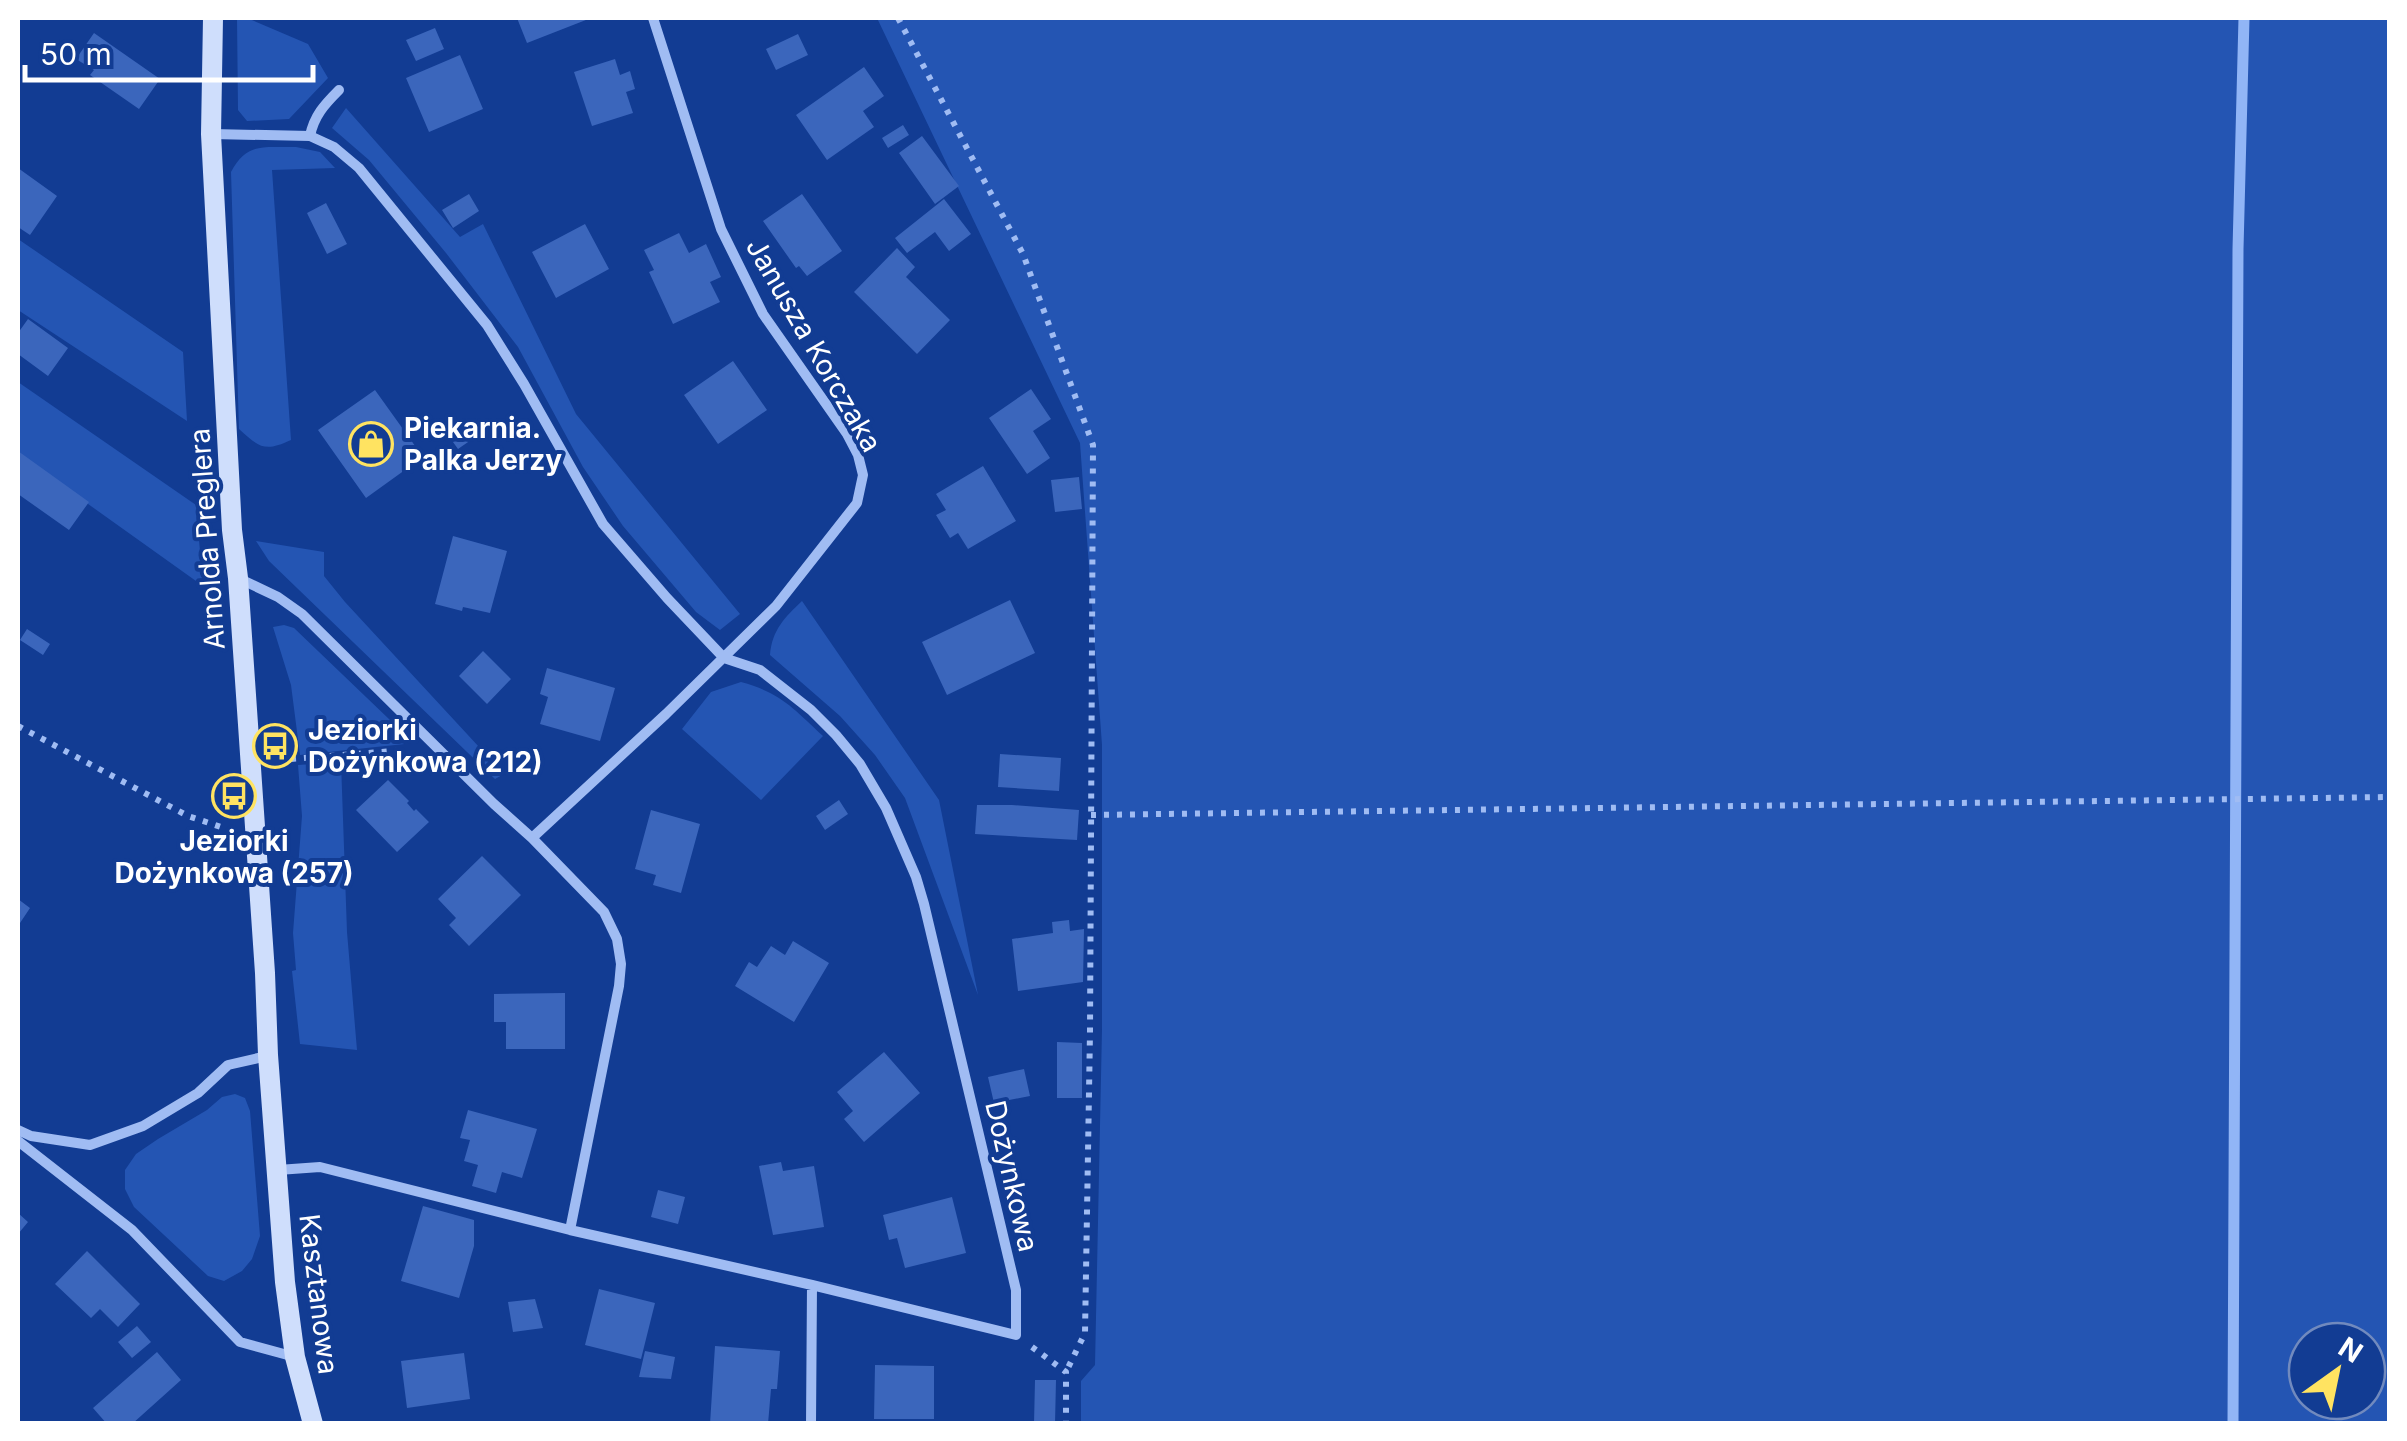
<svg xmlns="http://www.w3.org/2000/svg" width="2407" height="1441" viewBox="0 0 2407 1441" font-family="Inter,sans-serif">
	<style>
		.green { fill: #2455b3; fill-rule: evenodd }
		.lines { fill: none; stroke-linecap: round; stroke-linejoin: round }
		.stream { stroke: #91b5f6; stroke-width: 11 }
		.building { fill: #3b66bc }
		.path { stroke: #a0bcf3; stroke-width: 6; stroke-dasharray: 5 8; stroke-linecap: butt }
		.street { stroke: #a0bcf3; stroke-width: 10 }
		.secondary { stroke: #cfdefc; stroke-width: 20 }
		.labels { text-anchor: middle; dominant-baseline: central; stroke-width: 8; stroke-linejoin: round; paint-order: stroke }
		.street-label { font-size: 28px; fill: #fff; stroke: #123c93 }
		.poi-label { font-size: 28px; font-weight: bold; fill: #fff; stroke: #123c93; text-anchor: start }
	</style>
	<rect width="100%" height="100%" fill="#123c93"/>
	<path class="green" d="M237,18H247L308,44L328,78L289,119L247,121L238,110Z
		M877,18H2389V1423H1081V1381L1095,1365L1102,1029V745L1080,443ZM2307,1341H2367V1401H2307Z
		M346,108L460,237L483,224L576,414L740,614L720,630L696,612L623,526L583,467L518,347L446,253L369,160L332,128Z
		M296,147L320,152L335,168L272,170L291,440C265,452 260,448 239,429L231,172C247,141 265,148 296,147Z
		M18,239L183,352L187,421L18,310Z
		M18,382L196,505L203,586L18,454Z
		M256,541L324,552V576L345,602L504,774L495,779L269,561Z
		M802,601L939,800L978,995L905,798L875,755L840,716L770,655C772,630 785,617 802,601Z
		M284,625L294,628L414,743L300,755L291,685L273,627Z
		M741,682C781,693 793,708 823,736L761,800L682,729L711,692Z
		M341,762L347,932L357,1050L300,1044L292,971L296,970L293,933L302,816L298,765Z
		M235,1094L245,1098L250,1111L260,1236L252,1259L242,1271L224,1281L208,1276L134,1207L125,1189V1170L136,1154L158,1139L207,1110L222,1097Z"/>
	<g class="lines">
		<path class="stream" d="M2233,1424L2238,249L2244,18"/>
	</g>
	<path class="building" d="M517,18H591L527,43Z
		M435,28L444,49L416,61L406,40Z
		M94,33L160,79L139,109L90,75L94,70L76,59Z
		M798,34L808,55L776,70L766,49Z
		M460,55L483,109L429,132L406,78Z
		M615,59L620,75L630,71L635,89L626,92L633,113L592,126L574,72Z
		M864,67L884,96L863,111L874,127L827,160L796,115Z
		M903,125L909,135L888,148L882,138Z
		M922,136L959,186L935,204L899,153Z
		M18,168L57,196L30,235L18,227Z
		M469,194L479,211L453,228L442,210Z
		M802,194L842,251L807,276L799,266L796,268L763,221Z
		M944,199L971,234L949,251L935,232L907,253L895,238Z
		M326,203L347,244L327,254L307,213Z
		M585,224L609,269L556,298L532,252Z
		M679,233L689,253L706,244L721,277L710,282L720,302L673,324L649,272L654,270L644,250Z
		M897,248L915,267L906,277L950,320L917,354L854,292Z
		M28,319L68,348L48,376L18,354V333Z
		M733,361L767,410L718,444L684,395Z
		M1031,389L1051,419L1033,431L1050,458L1027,474L989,418Z
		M375,390L423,457L366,498L318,430Z
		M456,419L471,440L458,449L443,428Z
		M18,451L89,502L69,530L18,494Z
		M983,466L1016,521L968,549L958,533L950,538L936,515L946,510L936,494Z
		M1079,477L1082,509L1055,512L1051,480Z
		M453,536L507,551L490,613L463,607L462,611L435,604Z
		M1010,600L1035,653L947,695L922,642Z
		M27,629L50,644L43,655L20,640Z
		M483,651L511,679L487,704L459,676Z
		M547,668L615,688L600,741L540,724L548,697L540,694Z
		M1000,754L1061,758L1059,791L998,787Z
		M388,780L409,801L407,803L414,811L416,809L429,822L397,852L356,810Z
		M839,800L848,814L825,830L816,816Z
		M977,805H1012L1079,810L1077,840L975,834Z
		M651,810L700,824L681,893L653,885L656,875L635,869Z
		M482,856L521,895L469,946L449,925L456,918L438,899Z
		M18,899L30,908L18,926Z
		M1069,920L1070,931L1084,929L1083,982L1018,991L1012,939L1053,933L1052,922Z
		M793,941L829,963L794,1022L735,986L749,962L757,967L771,946L785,955Z
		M565,993V1049H506V1022H494V994Z
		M1057,1042L1082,1043V1098H1057Z
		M884,1052L920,1093L864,1142L844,1119L853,1111L837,1092Z
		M1024,1069L1030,1096L994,1103L988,1077Z
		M468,1110L537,1129L522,1178L502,1172L496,1193L472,1186L478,1165L464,1161L470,1140L460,1138Z
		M781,1162L783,1171L814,1166L824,1227L773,1235L759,1166Z
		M658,1190L685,1197L678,1224L651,1217Z
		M952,1197L966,1253L905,1268L897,1238L889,1240L883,1215Z
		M423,1206L474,1220V1246L459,1298L401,1281Z
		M18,1213L28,1222L18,1234Z
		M87,1251L140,1304L118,1327L100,1309L91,1318L55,1284Z
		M599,1289L655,1303L641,1359L585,1345Z
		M535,1299L543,1328L513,1332L508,1302Z
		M137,1326L151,1342L132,1358L118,1342Z
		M715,1346L780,1351L777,1389H771L768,1424H710Z
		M645,1351L675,1357L671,1379L639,1377Z
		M157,1352L181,1380L132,1424H107L93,1408Z
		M464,1353L470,1399L407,1408L401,1361Z
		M875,1365L934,1366V1419H874Z
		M1035,1380H1056L1055,1424H1034Z"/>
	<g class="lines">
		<path class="path" d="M898,18L1023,254L1093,445L1090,1032L1085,1333L1066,1372
			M18,726L188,816L227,829
			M291,759L407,750
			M1091,815L2390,797
			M1032,1347L1066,1372V1424"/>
		<path class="street" d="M212,134L310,136C314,116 324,105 339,90
			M238,578L278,597L302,614L494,804L532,838L604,912L617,939L621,964L619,986L570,1230
			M532,838L666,714L776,606L857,503L863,475L858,455L847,434L763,314L721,229L653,18
			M18,1130L31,1136L90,1145L143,1126L198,1093L228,1065L267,1056
			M18,1141L132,1230L240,1342L295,1357
			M278,1170L320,1167L570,1230L812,1285L1016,1335V1290L924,904L916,877L886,808L860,764L836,735L811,710L760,670L724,658L667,598L603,524L524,384L487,325L359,168L334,147L310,136
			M811,1424L812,1285"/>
		<path class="secondary" d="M213,18L211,134L232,530L238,578L265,973L268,1055L285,1282L295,1357L313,1424"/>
	</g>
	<defs>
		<g id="shop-ring" transform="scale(2.25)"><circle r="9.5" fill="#123c93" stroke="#ffe361" stroke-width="1.5"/><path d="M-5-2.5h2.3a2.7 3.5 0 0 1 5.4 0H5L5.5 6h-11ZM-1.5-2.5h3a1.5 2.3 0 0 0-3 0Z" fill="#ffe361"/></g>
		<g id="bus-ring" transform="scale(2.25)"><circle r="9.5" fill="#123c93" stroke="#ffe361" stroke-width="1.5"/><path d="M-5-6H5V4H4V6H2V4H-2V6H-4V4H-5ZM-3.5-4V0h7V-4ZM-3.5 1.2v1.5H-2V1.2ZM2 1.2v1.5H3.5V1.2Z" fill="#ffe361"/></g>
	</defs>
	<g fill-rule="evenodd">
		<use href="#shop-ring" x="371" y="444"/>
		<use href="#bus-ring" x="275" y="746"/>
		<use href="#bus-ring" x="234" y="796"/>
	</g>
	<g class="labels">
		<g class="street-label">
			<text transform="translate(814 345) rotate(60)">Janusza Korczaka</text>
			<text transform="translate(207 539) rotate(-94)">Arnolda Preglera</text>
			<text transform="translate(1012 1176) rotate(77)">Dożynkowa</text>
			<text transform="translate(319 1294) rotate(83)">Kasztanowa</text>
		</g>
		<g class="poi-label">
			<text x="404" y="428">Piekarnia.<tspan x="404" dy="32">Palka Jerzy</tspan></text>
			<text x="308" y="730">Jeziorki<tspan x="308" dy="32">Dożynkowa (212)</tspan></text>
			<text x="234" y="841" text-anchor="middle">Jeziorki<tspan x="234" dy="32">Dożynkowa (257)</tspan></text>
		</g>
	</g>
	<rect width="2407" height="1441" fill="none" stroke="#ffffff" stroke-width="40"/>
	<g transform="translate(2337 1371) rotate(33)"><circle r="48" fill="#123c93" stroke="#718abe" stroke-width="2.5"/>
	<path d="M0-8L18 38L0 25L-18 38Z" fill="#ffe361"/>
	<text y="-15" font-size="28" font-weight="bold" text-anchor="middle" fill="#ffffff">N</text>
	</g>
	<path d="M25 65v15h288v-15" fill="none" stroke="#ffffff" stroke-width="5"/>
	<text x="40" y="65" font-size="30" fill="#ffffff" stroke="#123c93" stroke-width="8" paint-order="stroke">50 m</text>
</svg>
